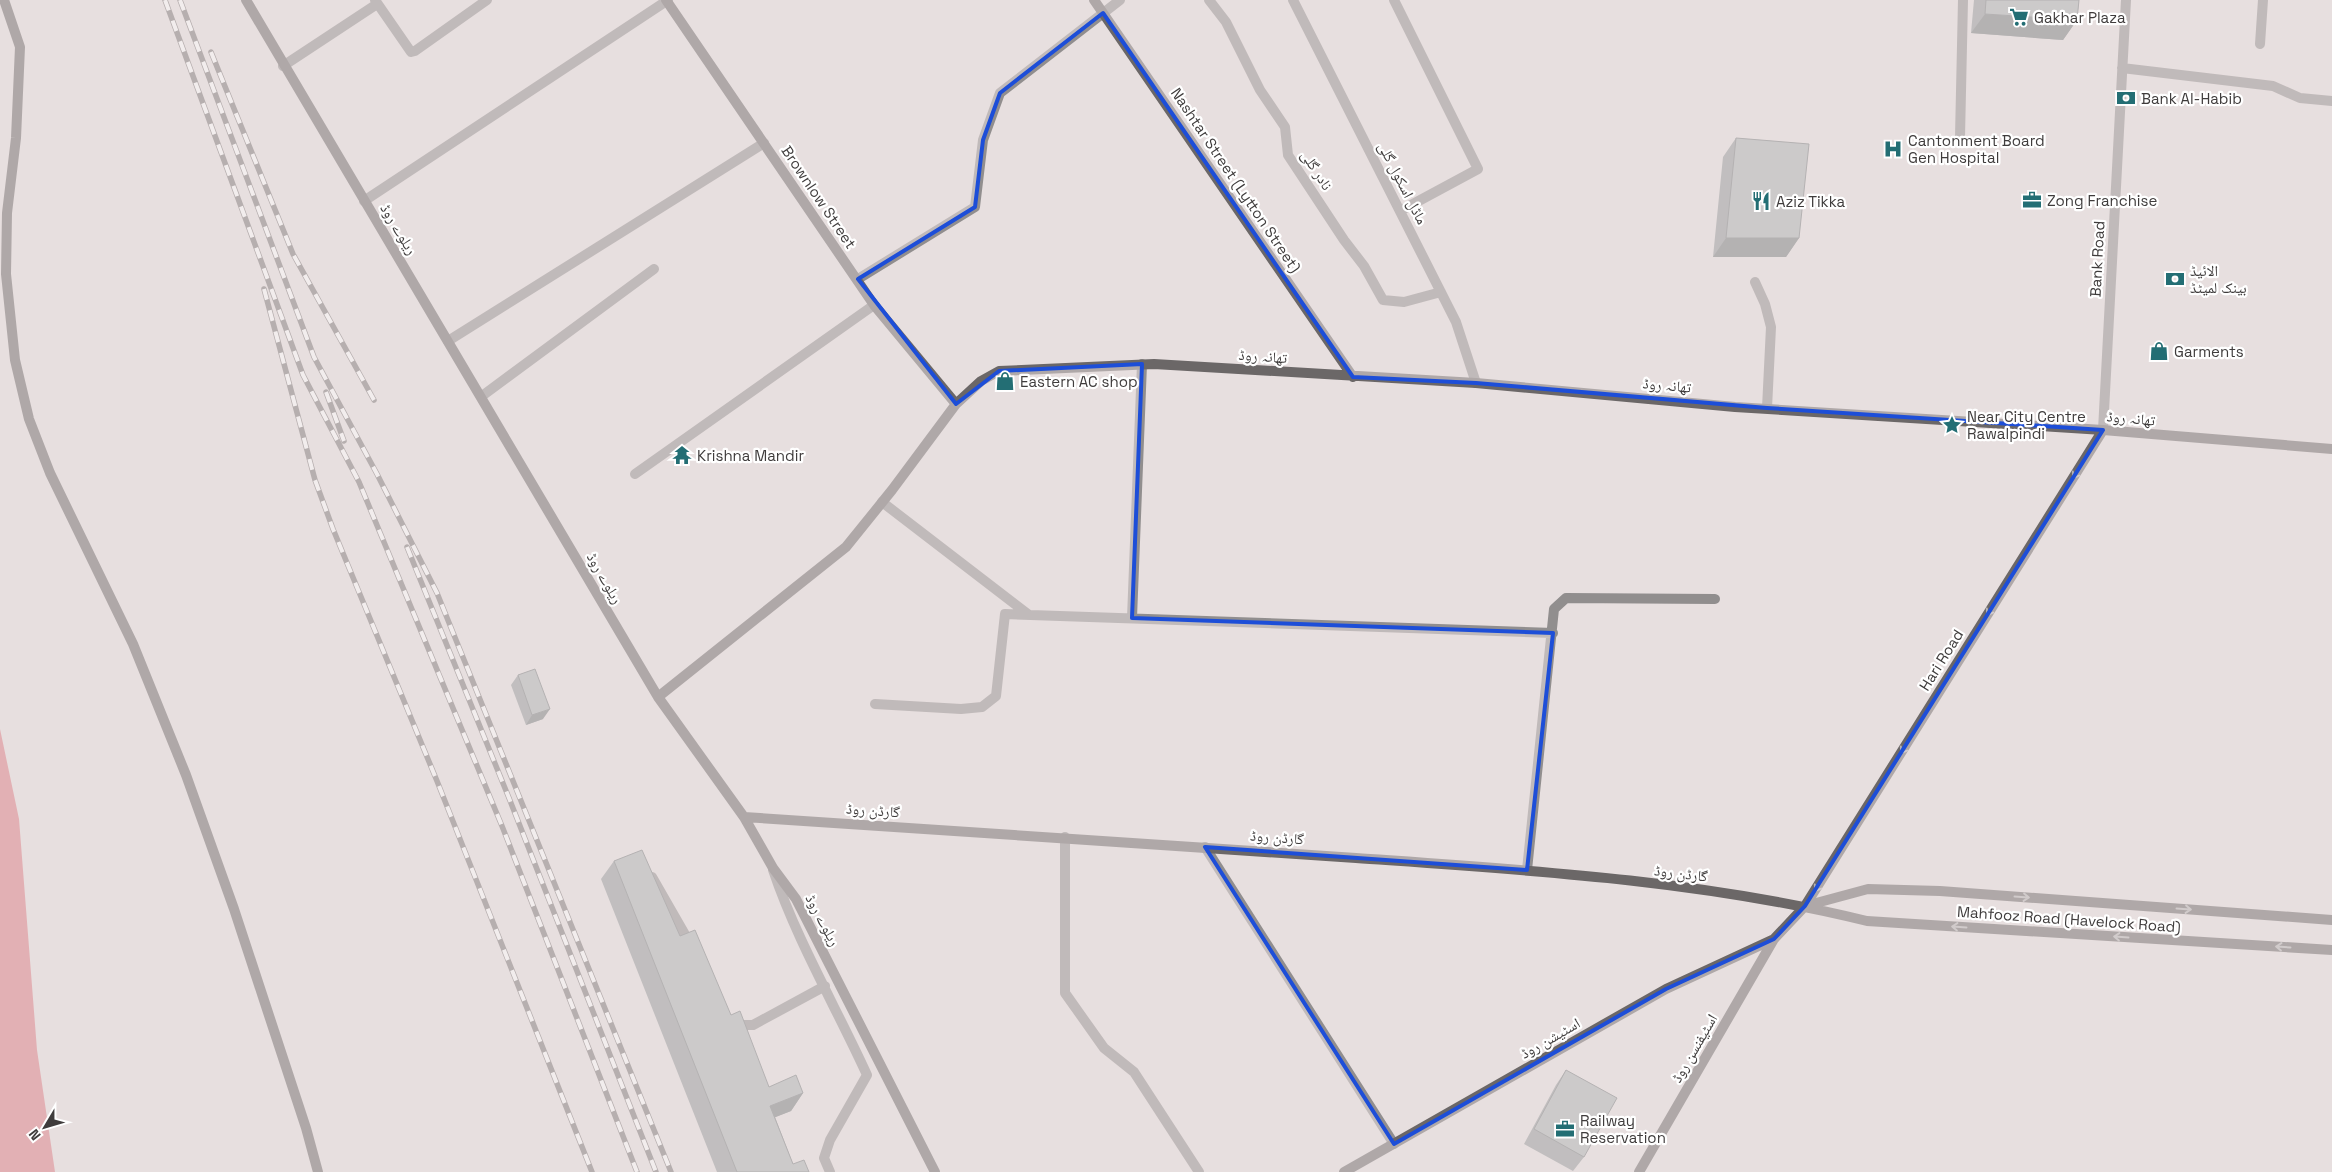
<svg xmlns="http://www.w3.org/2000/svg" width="2332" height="1172" viewBox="0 0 2332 1172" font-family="'Space Grotesk','Noto Naskh Arabic',sans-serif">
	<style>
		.water { fill: #dc7981 }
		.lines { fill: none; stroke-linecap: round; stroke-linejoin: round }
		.lane { stroke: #918e8e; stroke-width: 10 }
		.street { stroke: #918e8e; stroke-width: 10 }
		.secondary { stroke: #6b6767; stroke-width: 10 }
		.rail-casing { stroke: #7a7575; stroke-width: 5.5 }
		.rail { stroke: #fff; stroke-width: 4; stroke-dasharray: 11; stroke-linecap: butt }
		.wall { fill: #929899 }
		.shaded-wall { fill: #777c7d }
		.building { fill: #aab1b2; stroke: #777c7d }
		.oneway { stroke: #b5b3b3 }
		.marked { fill: none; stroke: #1d4ed8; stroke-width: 4; stroke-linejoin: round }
		.labels { text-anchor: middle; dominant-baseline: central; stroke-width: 4.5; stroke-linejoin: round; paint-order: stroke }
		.poi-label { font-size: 15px; fill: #3f3c3c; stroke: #fff; text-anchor: start }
		.street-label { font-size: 15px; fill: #3f3c3c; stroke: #fff }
	</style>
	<rect width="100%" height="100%" fill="#e7dfdf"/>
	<path class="water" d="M0,729L19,819L37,1050L55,1172H0Z"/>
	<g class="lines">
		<path class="lane" d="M2260,44L2263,0
			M1960,137L1963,0
			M1755,282L1765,304L1771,327L1767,408
			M773,870C797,941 836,1007 867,1075L830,1140L824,1158L830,1172
			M652,877L691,945
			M734,1021L743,1025H753L825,986"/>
		<path class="street" d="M375,0L411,52L415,51L487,0
			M1209,0L1226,22L1260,90L1285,127L1288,155L1344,240L1364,266L1383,300L1404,302L1441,292
			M1293,0L1456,322L1476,383
			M1394,0L1478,169L1400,211
			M283,66L377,4
			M2122,68L2273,86L2300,98L2332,101
			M364,201L668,0
			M858,279L975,207L983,140L1000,93L1120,0
			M448,341L764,143
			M482,396L654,269
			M2103,430L2126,0
			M635,474L874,305
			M882,502L1029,615
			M1132,618L1142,364
			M875,704L961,709L982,707L996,696L1005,614L1553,633
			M1065,837V993L1104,1048L1134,1072L1199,1172
			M1205,847L1394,1144
			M1527,870L1554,609L1566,598L1715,599"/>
		<path class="secondary" d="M4,0L20,47L16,138L7,213L6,274L15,360L29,419L50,473L133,644L186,775L234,909L306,1128L318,1172
			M246,0L658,697L744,817L773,868L796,899L935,1172
			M666,0L874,305L956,404
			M1094,0L1353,377
			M658,697L846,547L892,490L956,404L981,381L999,371L1154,364L1476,383L1735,407L2103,430L2332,449
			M744,817C948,830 1152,844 1356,858C1527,870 1701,880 1867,921L2332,950
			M1805,906L2103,430
			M1344,1172L1666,989L1774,939
			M1639,1172L1774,939L1805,906L1868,889L1940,891L2332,920"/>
		<g class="rail-casing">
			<path id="rail" d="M165,0L303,375L359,482L502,826L637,1172
				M180,0L314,357L377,474L437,593L671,1172
				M211,52L293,254L374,400
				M264,289L315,480L333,529L437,781L592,1172
				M326,392L344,441
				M407,547L509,798L656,1172"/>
		</g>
		<use href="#rail" class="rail"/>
	</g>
	<path class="wall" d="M1974,0H2079L2077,20L2063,40L1971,33Z
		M1736,138L1799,238L1786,257H1713L1723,157Z
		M518,675L543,719L526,725L511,685Z
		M614,861L680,936L731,1015L769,1087L803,1093L791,1111L775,1117L793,1164L809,1172H717L601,879Z
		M1566,1070L1584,1157L1573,1171L1524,1144L1556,1085Z"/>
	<path class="shaded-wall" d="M1985,14L2077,20L2063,40L1971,33Z
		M1726,238H1799L1786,257H1713Z
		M550,709L543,719L526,725L532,715Z
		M803,1093L791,1111L758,1124L770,1106Z"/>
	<path class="building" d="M1986,0H2079L2077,20L1985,14Z
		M1736,138L1809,144L1799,238H1726Z
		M535,669L550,709L532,715L518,675Z
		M642,850L680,936L695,930L731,1015L740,1011L769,1087L796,1075L803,1093L770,1106L793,1164L804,1160L809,1172H737L614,861Z
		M1566,1070L1617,1098L1584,1157L1534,1129Z"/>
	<defs><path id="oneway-shaft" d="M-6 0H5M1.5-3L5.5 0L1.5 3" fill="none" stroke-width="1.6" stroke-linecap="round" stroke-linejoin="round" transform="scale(1.25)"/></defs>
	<g class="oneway">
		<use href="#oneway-shaft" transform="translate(2077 472) rotate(122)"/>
		<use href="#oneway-shaft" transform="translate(1991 609) rotate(122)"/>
		<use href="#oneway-shaft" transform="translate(1905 747) rotate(122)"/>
		<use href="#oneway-shaft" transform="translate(1819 885) rotate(122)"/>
		<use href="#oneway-shaft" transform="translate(2022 897) rotate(4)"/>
		<use href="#oneway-shaft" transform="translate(2184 909) rotate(4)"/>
		<use href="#oneway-shaft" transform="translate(1959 927) rotate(-176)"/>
		<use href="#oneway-shaft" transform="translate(2121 937) rotate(-176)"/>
		<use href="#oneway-shaft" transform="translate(2283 947) rotate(-176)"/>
	</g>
	<path d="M0 0H2332V1172H0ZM1103,13L1353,377L1476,383L1767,408L2103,430L1805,906L1774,939L1666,989L1394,1144L1205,847L1527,870L1553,633L1132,618L1142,364L999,371L956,404L858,279L975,207L983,140L1000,93Z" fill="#e7dfdf" fill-opacity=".55" fill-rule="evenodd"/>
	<path class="marked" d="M1103,13L1353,377L1476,383L1767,408L2103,430L1805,906L1774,939L1666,989L1394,1144L1205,847L1527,870L1553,633L1132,618L1142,364L999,371L956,404L858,279L975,207L983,140L1000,93Z"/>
	<defs>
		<g id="supermarket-bare" transform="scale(1.5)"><path d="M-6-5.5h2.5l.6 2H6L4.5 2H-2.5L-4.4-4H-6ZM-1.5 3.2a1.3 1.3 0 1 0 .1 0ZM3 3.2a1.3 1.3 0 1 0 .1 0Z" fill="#236e74" stroke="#fff" stroke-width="2.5" paint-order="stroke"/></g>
		<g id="bank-bare" transform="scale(1.5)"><path d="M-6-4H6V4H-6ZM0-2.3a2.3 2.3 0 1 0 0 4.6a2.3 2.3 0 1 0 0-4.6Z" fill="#236e74" stroke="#fff" stroke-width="2.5" paint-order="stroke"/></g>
		<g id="hospital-bare" transform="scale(1.5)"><path d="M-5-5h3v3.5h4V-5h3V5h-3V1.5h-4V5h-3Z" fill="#236e74" stroke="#fff" stroke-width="2.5" paint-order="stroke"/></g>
		<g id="office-bare" transform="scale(1.5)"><path d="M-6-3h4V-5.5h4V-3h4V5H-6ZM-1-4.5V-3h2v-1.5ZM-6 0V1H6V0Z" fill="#236e74" stroke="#fff" stroke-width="2.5" paint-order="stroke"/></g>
		<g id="restaurant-bare" transform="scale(1.5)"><path d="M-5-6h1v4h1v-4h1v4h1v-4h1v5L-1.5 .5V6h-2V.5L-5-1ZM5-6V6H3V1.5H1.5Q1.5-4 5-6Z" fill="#236e74" stroke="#fff" stroke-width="2.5" paint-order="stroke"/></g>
		<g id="shop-bare" transform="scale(1.5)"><path d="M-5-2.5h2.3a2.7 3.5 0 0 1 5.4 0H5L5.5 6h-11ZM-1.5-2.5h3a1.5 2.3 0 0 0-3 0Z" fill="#236e74" stroke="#fff" stroke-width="2.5" paint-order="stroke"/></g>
		<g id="sight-bare" transform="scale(1.5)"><path d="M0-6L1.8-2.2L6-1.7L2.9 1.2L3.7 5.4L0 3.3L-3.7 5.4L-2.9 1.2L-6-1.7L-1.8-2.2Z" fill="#236e74" stroke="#fff" stroke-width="2.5" paint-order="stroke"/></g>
		<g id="temple-bare" transform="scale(1.5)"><path d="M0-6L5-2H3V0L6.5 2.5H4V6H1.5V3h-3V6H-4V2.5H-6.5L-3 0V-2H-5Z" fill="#236e74" stroke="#fff" stroke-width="2.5" paint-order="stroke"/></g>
	</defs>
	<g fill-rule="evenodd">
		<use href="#supermarket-bare" x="2019" y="17"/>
		<use href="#bank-bare" x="2126" y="98"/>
		<use href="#hospital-bare" x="1893" y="149"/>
		<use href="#office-bare" x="2032" y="200"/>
		<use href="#restaurant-bare" x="1761" y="201"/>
		<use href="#bank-bare" x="2175" y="279"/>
		<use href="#shop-bare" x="2159" y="351"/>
		<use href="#shop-bare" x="1005" y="381"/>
		<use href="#sight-bare" x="1952" y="425"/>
		<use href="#temple-bare" x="682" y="455"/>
		<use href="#office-bare" x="1565" y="1129"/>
	</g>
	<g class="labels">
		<g class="poi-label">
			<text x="2034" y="17">Gakhar Plaza</text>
			<text x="2141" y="98">Bank Al-Habib</text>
			<text x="1908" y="140">Cantonment Board<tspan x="1908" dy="17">Gen Hospital</tspan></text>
			<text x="2047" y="200">Zong Franchise</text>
			<text x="1776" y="201">Aziz Tikka</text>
			<text x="2190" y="270">الائیڈ<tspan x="2190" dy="17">بینک لمیٹڈ</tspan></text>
			<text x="2174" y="351">Garments</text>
			<text x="1020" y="381">Eastern AC shop</text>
			<text x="1967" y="416">Near City Centre<tspan x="1967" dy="17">Rawalpindi</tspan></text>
			<text x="697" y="455">Krishna Mandir</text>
			<text x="1580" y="1120">Railway<tspan x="1580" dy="17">Reservation</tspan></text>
		</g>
		<g class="street-label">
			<text transform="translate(1317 170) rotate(57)">نادر گلی</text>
			<text transform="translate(1236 180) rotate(56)">Nashtar Street (Lytton Street)</text>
			<text transform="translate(1403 183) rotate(63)">ماڈل اسکول گلی</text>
			<text transform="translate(819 197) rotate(56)">Brownlow Street</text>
			<text transform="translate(399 229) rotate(59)">ریلوے روڈ</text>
			<text transform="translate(2097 259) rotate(-87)">Bank Road</text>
			<text transform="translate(1263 356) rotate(4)">تھانہ روڈ</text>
			<text transform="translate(1667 385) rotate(5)">تھانہ روڈ</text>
			<text transform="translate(2131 418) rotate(5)">تھانہ روڈ</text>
			<text transform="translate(605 578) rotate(60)">ریلوے روڈ</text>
			<text transform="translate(1941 660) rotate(-58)">Hari Road</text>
			<text transform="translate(873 810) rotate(4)">گارڈن روڈ</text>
			<text transform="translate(1277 837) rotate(4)">گارڈن روڈ</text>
			<text transform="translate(1681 873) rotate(7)">گارڈن روڈ</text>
			<text transform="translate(2069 919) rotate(4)">Mahfooz Road (Havelock Road)</text>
			<text transform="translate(823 920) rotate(62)">ریلوے روڈ</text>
			<text transform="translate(1550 1038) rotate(-30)">اسٹیشن روڈ</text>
			<text transform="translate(1694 1048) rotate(-60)">اسٹیفنسن روڈ</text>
		</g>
	</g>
	<g transform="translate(45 1127) rotate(232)" stroke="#ffffff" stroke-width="4" paint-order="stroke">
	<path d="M0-4L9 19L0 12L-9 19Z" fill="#3f3c3c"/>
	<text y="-8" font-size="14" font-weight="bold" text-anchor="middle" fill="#3f3c3c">N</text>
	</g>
</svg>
